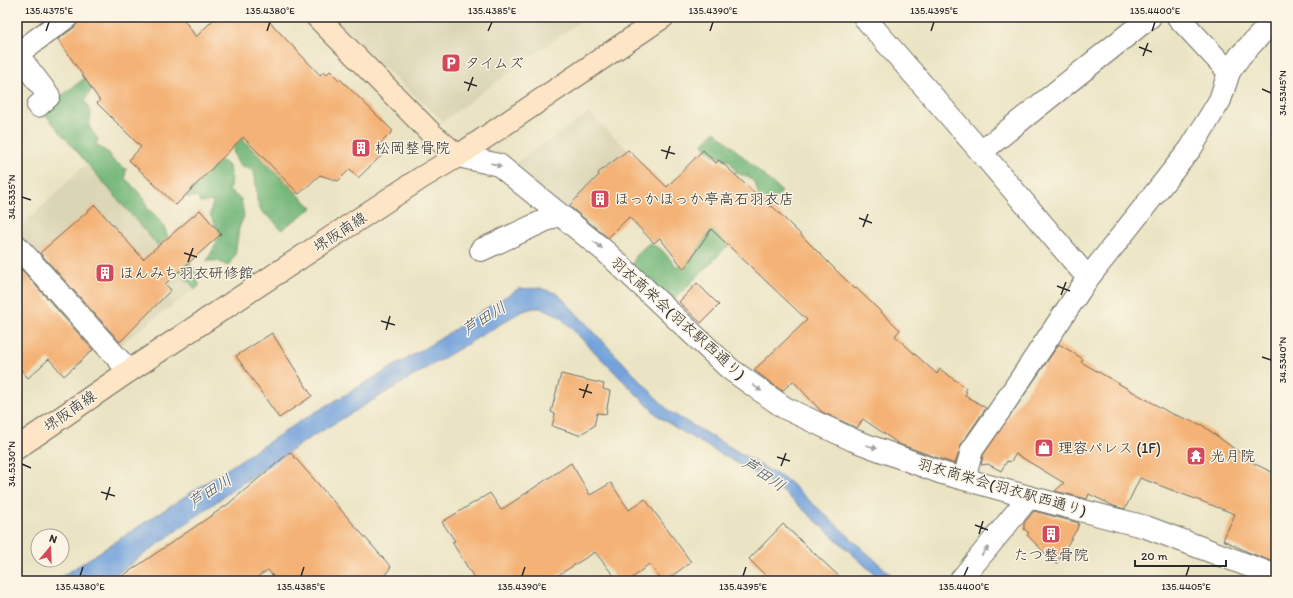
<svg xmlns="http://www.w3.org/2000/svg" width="1293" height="598" viewBox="0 0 1293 598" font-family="Itim,'Klee One',sans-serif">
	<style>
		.built { fill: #dad5b4; fill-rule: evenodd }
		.forest { fill: #76b87b; stroke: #507253 }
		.water { fill: #73a2dc; stroke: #4f6684 }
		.building { fill: #f4b276 }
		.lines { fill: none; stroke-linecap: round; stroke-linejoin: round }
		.street-casing { stroke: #6e6c61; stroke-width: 24 }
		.secondary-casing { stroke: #6e6c61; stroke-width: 24 }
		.street { stroke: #fff; stroke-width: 22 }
		.secondary { stroke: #fde5c5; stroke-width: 22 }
		.oneway { fill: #a0a0a0 }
		.ticks { fill: none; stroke: #2b2b2b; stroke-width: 1.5 }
		.labels { text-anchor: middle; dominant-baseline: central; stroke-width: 3; stroke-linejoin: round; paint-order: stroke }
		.poi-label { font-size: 15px; fill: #2b2b2b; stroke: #fcf5e5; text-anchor: start }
		.street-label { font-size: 15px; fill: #2b2b2b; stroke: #fcf5e5 }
		.water-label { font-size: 16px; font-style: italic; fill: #445569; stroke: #fcf5e5 }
		.neatline { fill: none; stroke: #2b2b2b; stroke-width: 1.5 }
		.ticks-label { font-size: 10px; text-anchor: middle; fill: #2b2b2b }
	</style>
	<rect width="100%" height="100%" fill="#fcf5e5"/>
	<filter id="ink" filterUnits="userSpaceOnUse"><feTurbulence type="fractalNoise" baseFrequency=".025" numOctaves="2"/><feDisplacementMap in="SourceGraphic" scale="8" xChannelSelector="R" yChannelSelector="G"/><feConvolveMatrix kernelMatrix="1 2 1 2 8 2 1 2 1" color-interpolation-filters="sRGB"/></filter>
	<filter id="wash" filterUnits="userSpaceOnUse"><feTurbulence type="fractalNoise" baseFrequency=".012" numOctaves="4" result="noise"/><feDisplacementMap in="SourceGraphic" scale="16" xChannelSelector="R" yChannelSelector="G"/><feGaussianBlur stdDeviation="0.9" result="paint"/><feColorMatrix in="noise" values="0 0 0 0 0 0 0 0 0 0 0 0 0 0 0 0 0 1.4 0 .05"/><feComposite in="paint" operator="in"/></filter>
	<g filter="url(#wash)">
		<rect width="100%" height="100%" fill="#ebe4c4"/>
		<path class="built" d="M328,17H586L443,121Z
			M589,113L663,183L600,245L511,166Z
			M87,163L195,289L116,347L17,233V230ZM95,205L171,291L119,343L39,255Z"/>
		<path class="forest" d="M112,57L85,100L91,114L89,127L98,139L96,145L109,153L112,160L126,169L125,178L144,198L147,208L156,216L165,229L168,238L197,272L199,286L195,289L42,111Z
			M715,131L782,192L667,307L632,270L635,256L649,243L662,250L676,266H686L707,236L702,227L761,203L755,183L748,177L737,173L730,161L715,156L702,144Z
			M240,137L312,208L281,230L273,220L262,212L257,200L256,185L254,171C240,165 237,166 233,150Z
			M220,160L229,166L231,181L229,191L241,199L244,216L239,228L235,255L228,266L218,261H207L221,234L210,215L213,201L200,203L197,196L189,198L183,194L199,164L208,173Z"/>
		<path class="water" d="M540,288L558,294L670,412L788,481L898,581H882L785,493L756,474L679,430L657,415L559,316C542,307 538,305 519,313L310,438L238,486L107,581H55L304,419L440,339L488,307L518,289Z"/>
		<g id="blocks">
			<path class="building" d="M79,17H182L196,37L216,17H265L320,75L324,71L327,74L330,71L339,80L340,79L393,131L379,145L385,152L358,178L350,169L338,181L320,175L299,194L243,137L176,205L129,160L141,147L97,103L100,101L58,39L75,27L78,22Z
				M628,150L667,187L703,150L716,163L719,160L770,207L772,206L855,289L856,288L900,330L895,336L937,374L940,369L966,388L965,391L967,392L965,395L986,408L962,443L955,464L899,444L863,419L857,428L822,412L793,381L782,391L754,370L807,320L711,229L684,269L660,238L654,243L629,217L608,238L569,206L599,175L598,173Z
				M95,205L143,259L200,210L221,234L165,284L171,290L120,342L40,253Z
				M22,270L93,350L64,376L49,359L28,378L17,365V274Z
				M697,283L719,305L701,323L679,302Z
				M272,333L312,396L279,418L236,356Z
				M1059,344L1083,359L1081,362L1170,413L1202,425L1255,464L1276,474V563L1248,552L1223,540L1235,514L1140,478L1125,509L1114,506L1089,494L1087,499L1055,491L1064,483L1016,454L1010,462L1007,461L1001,471L988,464L981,465L983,455Z
				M561,374L604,384L603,389L610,391L606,414L597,413L594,426L579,435L552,426L555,414L551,412Z
				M290,452L391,567L380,581H277L268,570L251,581H115L227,505Z
				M571,463L590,495L611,483L629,510L645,499L691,562L665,581H662L649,564L629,581H618L595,552L549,581H476L452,542L455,541L442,522L490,493L501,510Z
				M1034,511L1079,523L1077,529L1056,564L1027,535L1029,533L1024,529V523Z
				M783,524L844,581H771L749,559Z"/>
		</g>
	</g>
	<g filter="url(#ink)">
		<use href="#blocks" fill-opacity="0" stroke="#6e6c61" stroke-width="1"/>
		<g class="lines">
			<g class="street-casing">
				<path id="street" d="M864,17L981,152L1088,278
					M1178,17L1229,72
					M17,54L49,96L38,106
					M17,54L67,17
					M981,152L1150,17
					M458,156L499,165L606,252L730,369L785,408L853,440L942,473L1029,497L1146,527L1276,576
					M17,246L129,371
					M481,250L559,214
					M964,479L972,450L1000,410L1088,278L1191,148L1220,100L1229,72L1240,56L1276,18
					M960,581L1029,497"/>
			</g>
			<g class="secondary-casing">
				<path id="secondary" d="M317,17L433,135L458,156
					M17,448L129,371L421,178L458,156L663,17"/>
			</g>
			<use href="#street" class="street"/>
			<use href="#secondary" class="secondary"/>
		</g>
		<defs><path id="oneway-solid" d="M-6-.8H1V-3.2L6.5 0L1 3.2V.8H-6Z"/></defs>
		<g class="oneway">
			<use href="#oneway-solid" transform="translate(496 165) rotate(20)"/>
			<use href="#oneway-solid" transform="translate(598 245) rotate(39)"/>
			<use href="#oneway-solid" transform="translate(757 388) rotate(36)"/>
			<use href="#oneway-solid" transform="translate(872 447) rotate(19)"/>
			<use href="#oneway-solid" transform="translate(985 551) rotate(-51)"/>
		</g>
	</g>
	<path class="ticks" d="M46,31L49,22M267,31L270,22M488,31L492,22M710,31L713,22M931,31L934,22M1152,31L1155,22M1139,47L1152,52M1143,56L1148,43M464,82L477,86M1262,89L1271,93M468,91L473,77M661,150L675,154M666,159L670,146M22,197L31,200M859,218L872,223M863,227L868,214M184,253L197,257M188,262L193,248M1057,286L1070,291M1061,295L1066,282M381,321L395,325M386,330L390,316M1262,357L1271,360M579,389L592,393M583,398L588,384M777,457L790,461M22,464L31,468M781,466L786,453M101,492L115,496M106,500L110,487M975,525L988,530M979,534L983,521M80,576L83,567M301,576L304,567M522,576L525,567M743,576L746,567M964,576L968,567M1186,576L1189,567"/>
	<defs>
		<g id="parking-square" transform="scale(1)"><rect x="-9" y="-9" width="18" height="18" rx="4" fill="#d1495b" stroke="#fcf5e5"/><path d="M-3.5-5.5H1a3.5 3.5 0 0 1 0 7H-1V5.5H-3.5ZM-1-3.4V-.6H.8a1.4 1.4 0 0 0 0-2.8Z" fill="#fff"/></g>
		<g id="building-square" transform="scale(1)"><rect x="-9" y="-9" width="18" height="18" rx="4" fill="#d1495b" stroke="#fcf5e5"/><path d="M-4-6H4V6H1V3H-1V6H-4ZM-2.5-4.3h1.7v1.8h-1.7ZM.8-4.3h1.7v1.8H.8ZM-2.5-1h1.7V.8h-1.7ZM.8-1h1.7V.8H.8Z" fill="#fff"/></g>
		<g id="shop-square" transform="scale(1)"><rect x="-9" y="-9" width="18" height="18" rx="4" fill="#d1495b" stroke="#fcf5e5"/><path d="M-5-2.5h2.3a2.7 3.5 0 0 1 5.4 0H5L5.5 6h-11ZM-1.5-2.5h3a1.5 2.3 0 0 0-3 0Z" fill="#fff"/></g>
		<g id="temple-square" transform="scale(1)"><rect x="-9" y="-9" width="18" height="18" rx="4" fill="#d1495b" stroke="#fcf5e5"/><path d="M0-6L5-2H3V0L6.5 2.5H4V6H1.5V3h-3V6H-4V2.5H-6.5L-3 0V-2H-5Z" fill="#fff"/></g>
	</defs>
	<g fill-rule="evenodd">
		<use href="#parking-square" x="451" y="63"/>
		<use href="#building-square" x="361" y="148"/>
		<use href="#building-square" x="600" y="199"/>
		<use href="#building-square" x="105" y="273"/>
		<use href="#shop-square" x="1044" y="448"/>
		<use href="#temple-square" x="1196" y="456"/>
		<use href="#building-square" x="1051" y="534"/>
	</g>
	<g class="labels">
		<g class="poi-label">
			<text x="465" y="63">タイムズ</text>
			<text x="375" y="148">松岡整骨院</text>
			<text x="614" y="199">ほっかほっか亭高石羽衣店</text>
			<text x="119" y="273">ほんみち羽衣研修館</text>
			<text x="1058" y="448">理容パレス (1F)</text>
			<text x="1210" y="456">光月院</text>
			<text x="1051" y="555" text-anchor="middle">たつ整骨院</text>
		</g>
		<g class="street-label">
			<text transform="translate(340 232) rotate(-33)">堺阪南線</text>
			<text transform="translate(678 318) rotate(42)">羽衣商栄会(羽衣駅西通り)</text>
			<text transform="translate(70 411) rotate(-35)">堺阪南線</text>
			<text transform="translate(1002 487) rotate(16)">羽衣商栄会(羽衣駅西通り)</text>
		</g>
		<g class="water-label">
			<text transform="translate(484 318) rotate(-32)">芦田川</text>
			<text transform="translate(764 474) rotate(35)">芦田川</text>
			<text transform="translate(210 491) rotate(-33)">芦田川</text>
		</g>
	</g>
	<rect width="1293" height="598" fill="none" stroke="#fcf5e5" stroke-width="44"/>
	<g transform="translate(50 548) rotate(19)"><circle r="19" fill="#fcf5e5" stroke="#a8a49b"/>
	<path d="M0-3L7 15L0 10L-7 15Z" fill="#d1495b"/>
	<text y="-6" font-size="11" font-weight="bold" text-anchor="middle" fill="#2b2b2b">N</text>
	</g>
	<path d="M1135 560v6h91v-6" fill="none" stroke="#2b2b2b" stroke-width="2"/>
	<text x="1141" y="560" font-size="12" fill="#2b2b2b" stroke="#fcf5e5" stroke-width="3" paint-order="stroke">20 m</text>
	<rect x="22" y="22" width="1249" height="554" class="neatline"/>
	<g class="ticks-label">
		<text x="49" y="14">135.4375°E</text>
		<text x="270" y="14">135.4380°E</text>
		<text x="492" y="14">135.4385°E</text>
		<text x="713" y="14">135.4390°E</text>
		<text x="934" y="14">135.4395°E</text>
		<text x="1155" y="14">135.4400°E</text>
		<text transform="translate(1282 93) rotate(-90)" y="4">34.5345°N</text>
		<text transform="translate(11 197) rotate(-90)" y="4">34.5335°N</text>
		<text transform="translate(1282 360) rotate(-90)" y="4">34.5340°N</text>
		<text transform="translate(11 464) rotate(-90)" y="4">34.5330°N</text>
		<text x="80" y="590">135.4380°E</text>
		<text x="301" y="590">135.4385°E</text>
		<text x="522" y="590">135.4390°E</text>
		<text x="743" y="590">135.4395°E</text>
		<text x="964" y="590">135.4400°E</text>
		<text x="1186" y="590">135.4405°E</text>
	</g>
</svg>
